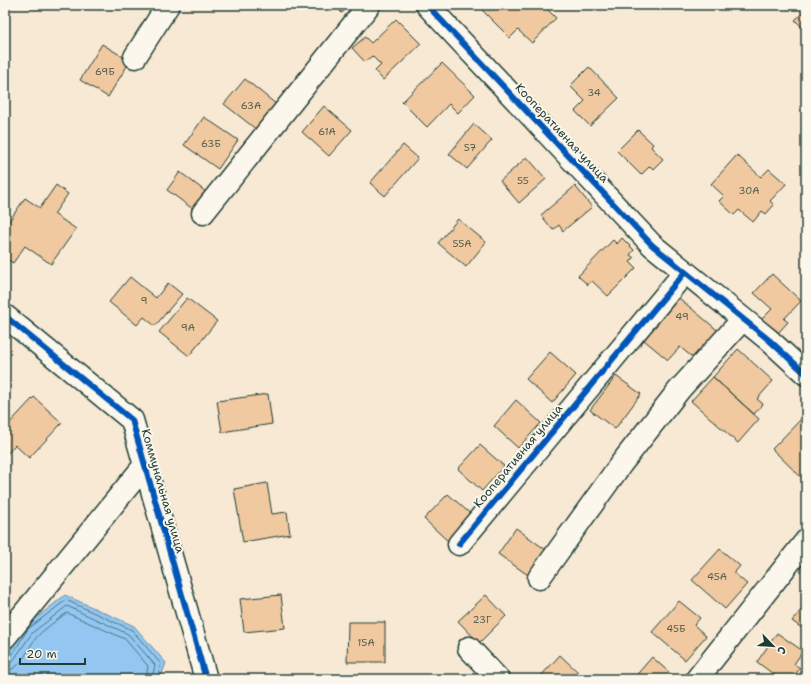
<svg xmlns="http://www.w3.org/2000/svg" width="811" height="684" viewBox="0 0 811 684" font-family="'Shantell Sans',sans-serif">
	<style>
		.water { fill: #93c7f1; stroke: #6590a5 }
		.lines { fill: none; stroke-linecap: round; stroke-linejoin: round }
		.shore { stroke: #4d7480; stroke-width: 1 }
		.building { fill: #f0c9a0; stroke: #1f3d34 }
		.minor-casing { stroke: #1f3d34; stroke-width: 25 }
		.minor { stroke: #fbf7ec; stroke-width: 22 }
		.cycleway-casing { stroke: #fbf7ec; stroke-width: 8 }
		.cycleway { stroke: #0057b8; stroke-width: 6 }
		.labels { text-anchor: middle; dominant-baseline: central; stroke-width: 4; stroke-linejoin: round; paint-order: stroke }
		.number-label { font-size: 10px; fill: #53604f }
		.street-label { font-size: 12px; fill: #1f3d34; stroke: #fbf7ec }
	</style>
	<rect width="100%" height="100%" fill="#f8e9d5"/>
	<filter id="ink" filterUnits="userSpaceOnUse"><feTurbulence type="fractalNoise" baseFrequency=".025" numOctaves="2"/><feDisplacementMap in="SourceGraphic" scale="8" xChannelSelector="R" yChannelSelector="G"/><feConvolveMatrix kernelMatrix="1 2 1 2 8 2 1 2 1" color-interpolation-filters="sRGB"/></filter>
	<g filter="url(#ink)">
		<path class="water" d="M65,595L134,626L166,663L160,679H5V658L25,627Z"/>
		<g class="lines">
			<path class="shore" d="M5,659H8L10,658L28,629L66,600L132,630L161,664L157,679
				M5,665L9,664L13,661L32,633L67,606L128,634L155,665L152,679
				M5,671C22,670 27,649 36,638C40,632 61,617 67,613L125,639L148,666L146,679"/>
		</g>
		<path class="building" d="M334,5H350L342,13Z
			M485,5H543L556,18L532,43L518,30L510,38L481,9Z
			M806,10V31L795,20Z
			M396,19L421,44L383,80L375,71L381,65L372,56L365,62L352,48L365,37L371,43Z
			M102,44L130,61L108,97L80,80Z
			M442,63L475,95L458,113L449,104L427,127L402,102Z
			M589,67L619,98L590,126L575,111L585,101L570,86Z
			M245,79L277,105L257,130L224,104Z
			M324,106L352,130L329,156L302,132Z
			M204,117L238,140L218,169L184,145Z
			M474,124L492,140L467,169L449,154Z
			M638,130L653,144L651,147L663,159L653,169L650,166L641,175L617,151Z
			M403,145L418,158L385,196L370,183Z
			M737,155L761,177L769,169L786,184L770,201L774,205L766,214L762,211L753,222L739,210L734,215L719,201L724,196L711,184Z
			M527,157L546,179L519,203L500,181Z
			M180,172L210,195L197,212L167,190Z
			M56,185L68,194L54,214L76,229L51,264L25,246L13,263L5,258V227L25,198L40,208Z
			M575,186L592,207L563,231L559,225L553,230L541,215Z
			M458,219L486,242L466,267L438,243Z
			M622,238L634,250L630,255L634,258L630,262L636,268L608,296L592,281L588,285L578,276L613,240L617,244Z
			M772,274L801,301L784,319L788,322L777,334L761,320L772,309L754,293Z
			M130,277L156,298L168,283L182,294L155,326L144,317L137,325L109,302Z
			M187,298L217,321L189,356L159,332Z
			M679,298L722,334L698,362L680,347L668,360L644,340Z
			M738,349L773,381L757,399L763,404L754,414L713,377Z
			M550,352L576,375L552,403L526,379Z
			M616,376L641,394L615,429L590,410Z
			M713,377L759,419L738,443L691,401Z
			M268,394L272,424L222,432L217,401Z
			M34,397L62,423L29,458L15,445L5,456V428Z
			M516,400L541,423L518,448L494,426Z
			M805,415L806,416V482L772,449Z
			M480,445L504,466L482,491L458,469Z
			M267,483L272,514L287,512L290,534L243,542L234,489Z
			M448,494L474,517L450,543L424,519Z
			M516,528L546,550L528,575L498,554Z
			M720,549L740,566L734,573L747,584L725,609L692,580Z
			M281,595L285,628L244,632L240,599Z
			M486,595L506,616L479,643L458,621Z
			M679,601L700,618L694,625L706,636L685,660L652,632Z
			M806,604V631L792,621Z
			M348,622H385V662H347Z
			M777,633L803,651L794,664L800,668L792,679H780L757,662Z
			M560,655L581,675L577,679H539V678Z
			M652,657L672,675L669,679H633Z"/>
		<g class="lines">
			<g class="minor-casing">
				<path id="minor" d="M427,5L652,245L769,340L806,374
					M135,57L168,5
					M203,213L369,5
					M5,316L132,420L206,679
					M459,544L685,272
					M539,578L621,464L679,390L743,319
					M5,637L145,465
					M469,648L498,679
					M697,679L806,541"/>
			</g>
			<use href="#minor" class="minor"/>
			<g class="cycleway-casing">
				<path id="cycleway" d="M427,5L652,245L769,340L806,374
					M5,316L132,420L206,679
					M459,544L685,272"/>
			</g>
			<use href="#cycleway" class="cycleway"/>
		</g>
	</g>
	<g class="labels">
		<g class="number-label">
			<text x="105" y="71">69Б</text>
			<text x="594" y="92">34</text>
			<text x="251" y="105">63А</text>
			<text x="327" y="131">61А</text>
			<text x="211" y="143">63Б</text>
			<text x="470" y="147">57</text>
			<text x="523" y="180">55</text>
			<text x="749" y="190">30А</text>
			<text x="462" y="243">55А</text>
			<text x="144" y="300">9</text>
			<text x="682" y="316">49</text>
			<text x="188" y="327">9А</text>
			<text x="717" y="576">45А</text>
			<text x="482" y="619">23Г</text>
			<text x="676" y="628">45Б</text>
			<text x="366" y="642">15А</text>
		</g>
		<g class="street-label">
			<text transform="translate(562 133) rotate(47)">Кооперативная улица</text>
			<text transform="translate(518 456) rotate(-50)">Кооперативная улица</text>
			<text transform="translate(163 491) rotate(74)">Коммунальная улица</text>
		</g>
	</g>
	<rect width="811" height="684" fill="none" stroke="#fbf7ec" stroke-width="20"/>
	<rect x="10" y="10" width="791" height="664" fill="none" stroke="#1f3d34" stroke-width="1.5" filter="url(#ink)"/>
	<g transform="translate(773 646) rotate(115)" stroke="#fbf7ec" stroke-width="3" paint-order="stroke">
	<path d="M0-3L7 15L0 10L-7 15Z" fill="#1f3d34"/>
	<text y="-6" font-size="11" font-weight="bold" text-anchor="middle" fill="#1f3d34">С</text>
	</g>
	<path d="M20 658v6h65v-6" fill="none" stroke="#1f3d34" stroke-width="2"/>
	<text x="26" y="658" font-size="12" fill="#1f3d34" stroke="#fbf7ec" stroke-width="3" paint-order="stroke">20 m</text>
</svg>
